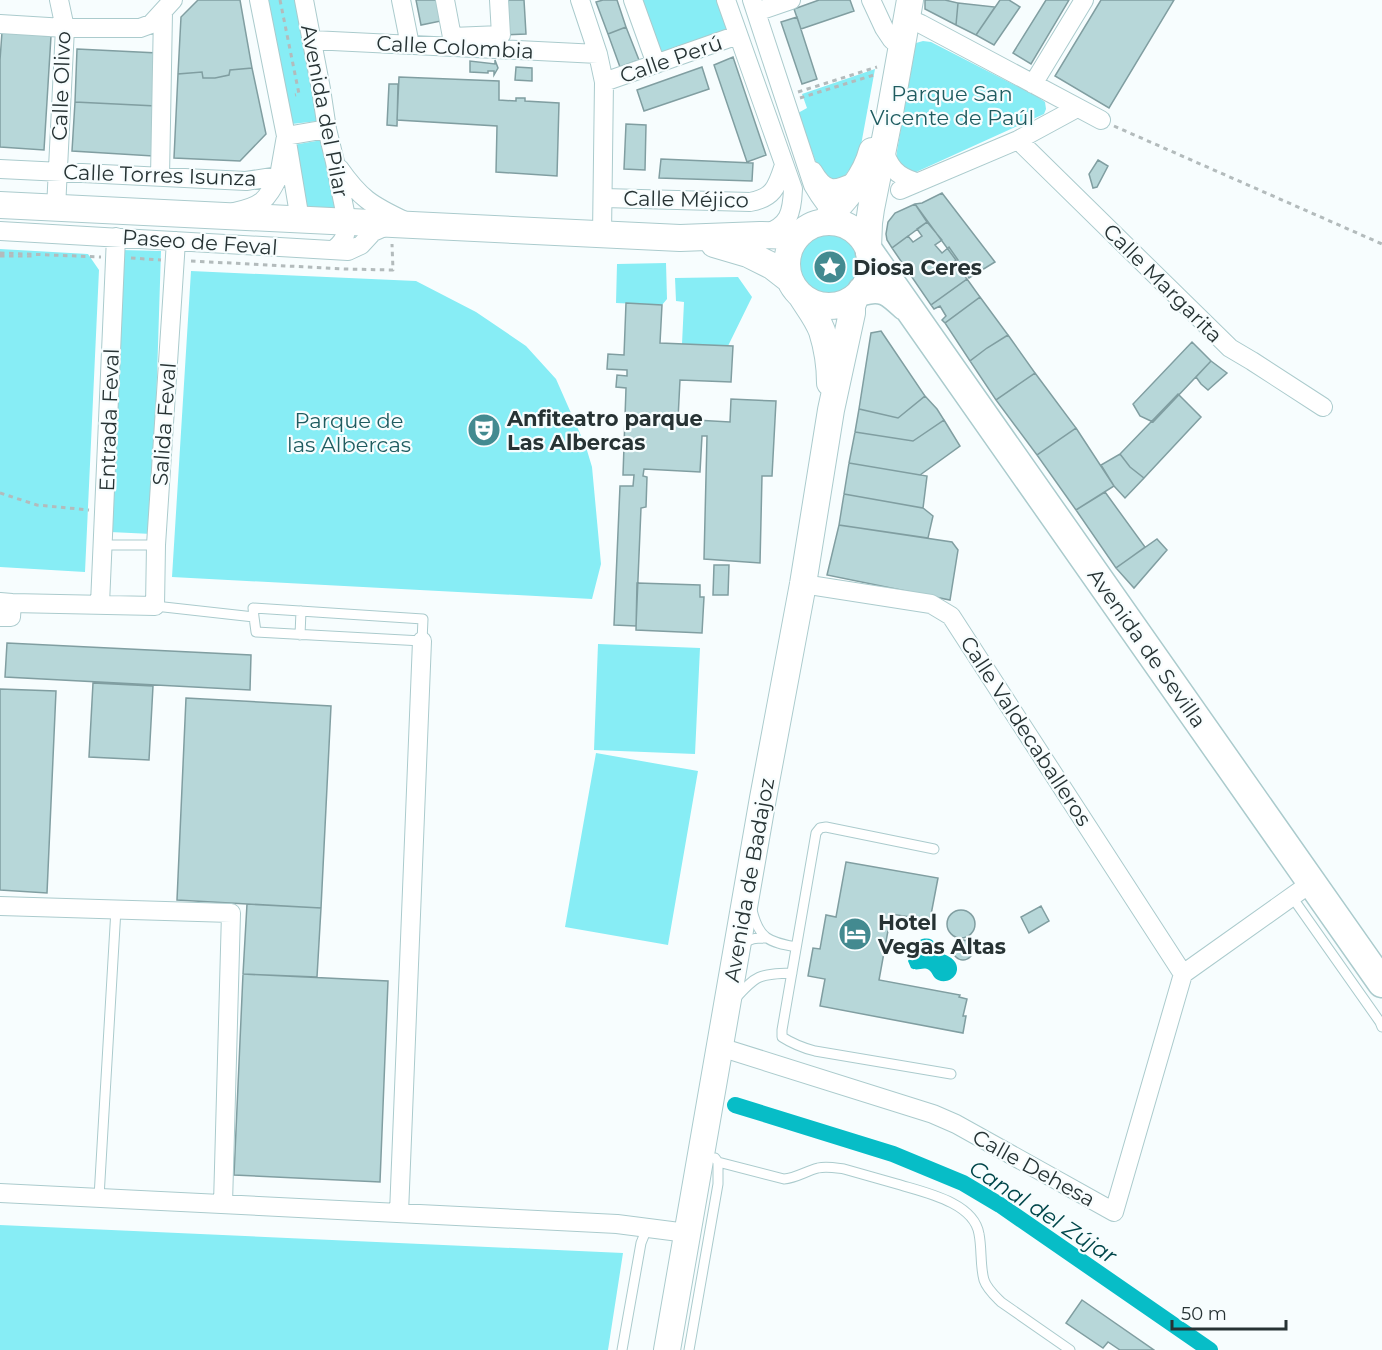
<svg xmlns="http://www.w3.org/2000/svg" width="1382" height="1350" viewBox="0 0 1382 1350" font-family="Montserrat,sans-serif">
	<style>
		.green { fill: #87edf5 }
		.water { fill: #07bdc7 }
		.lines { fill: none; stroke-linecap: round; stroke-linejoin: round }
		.canal { stroke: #07bdc7; stroke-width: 16 }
		.building { fill: #b7d7d9; stroke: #809ea1; stroke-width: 1.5 }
		.lane-casing { stroke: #abcbcd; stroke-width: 11 }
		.street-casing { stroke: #abcbcd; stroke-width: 20 }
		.secondary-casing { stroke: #abcbcd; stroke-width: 28 }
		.primary-casing { stroke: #abcbcd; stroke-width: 31 }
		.path { stroke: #b3bbbc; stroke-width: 3; stroke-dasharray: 4.5 4.5; stroke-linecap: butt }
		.lane { stroke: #fff; stroke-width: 9 }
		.street { stroke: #fff; stroke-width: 18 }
		.secondary { stroke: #fff; stroke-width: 26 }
		.primary { stroke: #fff; stroke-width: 28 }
		.labels { text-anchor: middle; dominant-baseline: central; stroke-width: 4.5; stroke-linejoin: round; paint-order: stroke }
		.street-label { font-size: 21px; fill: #273334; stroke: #f7fdfe }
		.park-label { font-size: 21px; fill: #1f5c60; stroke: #f7fdfe }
		.poi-label { font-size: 21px; font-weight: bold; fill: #273334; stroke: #f7fdfe; text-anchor: start }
		.water-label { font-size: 22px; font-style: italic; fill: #00464a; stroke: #f7fdfe }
	</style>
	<rect width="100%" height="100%" fill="#f7fdfe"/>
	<path class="green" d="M264,0H298L318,121L292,124Z
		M639,0H719L730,33L659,58Z
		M923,41L931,42L1038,97L1045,102L1046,109L1044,114L914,173L896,162L897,151L916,43Z
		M875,69L859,156L844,177L833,180L819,171L798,113L807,108L802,94Z
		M322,140L337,212H307L293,145Z
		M813,225L850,227L863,239L869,280C848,301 845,313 811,303C806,296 789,274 787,267C782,251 800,231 813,225Z
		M0,249L88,254L99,270L85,572L0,567Z
		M121,250L161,251L152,534L110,532Z
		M666,263L667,299L662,305L616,303L617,264Z
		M191,271L416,281L476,312L526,346L556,379L586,447L592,467L601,564L592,599L172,577Z
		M738,277L752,297L728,346L682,344L684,302L676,301L675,278Z
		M598,644L700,648L695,754L594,750Z
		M596,753L698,771L668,945L565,927Z
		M0,1225L623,1253L608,1350H0Z"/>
	<path class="water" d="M922,939C936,937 932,943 939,951C944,955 951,956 955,962C962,973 950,985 938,980C933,978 933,973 929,970C923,966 918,972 911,968L908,961C913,953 912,943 922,939Z"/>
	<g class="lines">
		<path class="canal" d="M735,1105L893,1154L963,1183L1000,1205L1210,1350"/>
	</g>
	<path class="building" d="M198,0H240L252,68L230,70L229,75L215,78H203L202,72L178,74L181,17Z
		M416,0H437L441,21L421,25Z
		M499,0H524L526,34L501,35Z
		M603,0H617L626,27L608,34L596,2Z
		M819,0H850L854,11L801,29L794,9Z
		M925,0H945L958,3L956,25L925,9Z
		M1000,0H1009L1020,7L994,45L976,35Z
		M1046,0H1069L1031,64L1013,53Z
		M1101,0H1174L1109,108L1055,76Z
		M958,3L995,7L976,35L956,25Z
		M797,17L817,79L802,84L781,22Z
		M626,27L639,60L620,67L608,34Z
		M2,32L51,36L44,150L0,147V60Z
		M77,49L158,53L156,106L75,102Z
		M733,57L766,155L747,162L714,65Z
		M495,60L498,68L494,75V71H488V73L470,72V61L495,64Z
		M516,67L532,68V81L515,80Z
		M702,67L709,89L644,111L637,90Z
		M252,68L266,134L240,161L174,158L178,74L202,72L203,78H215L229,75L230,70Z
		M399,77L499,81V100L516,101V98H525V101L559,103L557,176L496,172L497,126L397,120Z
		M389,84H398L397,126L387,125Z
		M75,102L156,106L153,156L72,151Z
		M626,124L646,125L645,170L624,169Z
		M661,159L753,163L752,181L659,178Z
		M1098,160L1108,166L1097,187L1093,188L1089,174Z
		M942,193L995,262L969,278L915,204L922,203Z
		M915,204L927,222L892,248L887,240L886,234L888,222L895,213Z
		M927,222L942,240L935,245L942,253L949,247L958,260L953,262L967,279L931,305L892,248L908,236L913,242L922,236L917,229Z
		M967,279L980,297L945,323L942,320L946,316L940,306L934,309L931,305Z
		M980,297L1008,335L987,348L970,361L945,323Z
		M626,303L662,305L660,343L733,346L731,382L680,380L678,419L730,422L731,399L776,401L772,476H762L760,563L704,559L707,436H702L700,472L644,469L643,476L647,477L646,507L641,508L636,626L614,625L620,486H633L634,475H623L626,388L616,387L617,375L627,376V370L607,369L608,354L624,355Z
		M881,331L925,396L898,418L859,409L871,333Z
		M1008,335L1035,373L996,400L970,361L987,348Z
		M1192,342L1211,361L1153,422L1140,416L1133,404Z
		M1211,361L1227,373L1208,390L1201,384L1196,377Z
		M1035,373L1076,428L1037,455L996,400Z
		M1178,394L1201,417L1144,478L1130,467L1120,454Z
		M925,396L937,409L944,420L913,441L855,432L859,409L898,418Z
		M944,420L960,446L920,475L849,463L855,432L913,441Z
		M1076,428L1114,486L1076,510L1037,455Z
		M1120,454L1130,467L1144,478L1125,498L1114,486L1101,465Z
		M849,463L927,476L923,508L844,494Z
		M1105,492L1145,547L1116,568L1076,510Z
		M844,494L923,508L933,516L928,538L839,525Z
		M839,525L952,542L958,550L950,600L827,575Z
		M1157,539L1167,550L1134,588L1116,568Z
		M714,565H729L728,595H713Z
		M637,583L700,585V597H704L702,633L636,630Z
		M7,643L251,655L250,690L5,677Z
		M93,683L153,686L149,760L89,757Z
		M0,689L56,691L47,893L0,890Z
		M186,698L331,706L321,908L177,900Z
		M846,862L938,878L930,920L891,914L879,980L960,995L959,997L967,999L963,1016H966L963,1033L820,1006L825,979L808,976L813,948L820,949L826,915L836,917Z
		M247,904L321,908L317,977L243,974Z
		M1041,906L1049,921L1029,933L1021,917Z
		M947 924a14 14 0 1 1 28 0a14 14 0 1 1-28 0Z
		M953 950a10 10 0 1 1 20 0a10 10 0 1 1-20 0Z
		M243,974L388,981L380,1182L234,1175Z
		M1082,1300L1154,1350H1120L1108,1342L1103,1348L1066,1323Z"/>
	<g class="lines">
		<g class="lane-casing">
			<path id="lane" d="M104,545H156
				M155,606L254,617L253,608L423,619L422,641L256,632L254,617
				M300,635L301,611
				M934,849L826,827L820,828L816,833L782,1030V1037C793,1044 803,1048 815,1051L951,1074
				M1292,897L1380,1022L1382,1027
				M752,910C759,939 769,942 796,947
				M741,945C750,938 756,938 766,938
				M735,999C756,975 759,974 792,973
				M718,1162L784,1179C796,1178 806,1171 818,1168C827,1166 836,1168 844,1169C862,1174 879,1179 897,1184C923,1192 974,1202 979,1234C982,1249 980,1266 984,1280C987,1289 995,1296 1001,1302L1070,1350
				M99,1197L116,909
				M622,1350L641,1243L647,1228
				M689,1350L718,1184V1162L715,1158"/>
		</g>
		<g class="street-casing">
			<path id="street" d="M259,0L286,136L300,220
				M304,0L321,89L327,129L335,162L347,222C346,236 344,242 333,250
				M401,0L410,45
				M445,0L452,37L501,35L499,0
				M580,0L598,54L604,82L602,234
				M633,0L656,64
				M726,0L793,189C792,213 789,226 765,234
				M752,0L813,185C822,201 831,212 844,225
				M871,0L884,28L892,40
				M756,12L791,0
				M907,18L921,24L1101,120
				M0,24L65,28H140L151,24L173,0
				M312,40L598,54
				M604,82L738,35
				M1033,84L1084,0
				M1018,140L1230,348L1252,361L1323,407
				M883,147C889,167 896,176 916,182
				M339,168C360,198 371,205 405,221
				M0,169L246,181L279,176L286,136L327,129
				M813,171C827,195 836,190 858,180
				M160,177L163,12
				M900,190L1018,140L1077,108
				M604,198L750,202C774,198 777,186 784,165
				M56,208L65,28L59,0
				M234,212C262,206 266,201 279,176
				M0,231L348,251L361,245L373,232L391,224
				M803,584L931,604L951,616L1183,974
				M0,602L12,603L155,606L156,545L176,241
				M100,604L116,237
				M0,617H11L12,603
				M0,906L231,913L223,1204
				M1183,974L1311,883
				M720,1047L933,1114L956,1124L1114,1212L1183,974
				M0,1193L617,1224L687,1233
				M399,1213L422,641"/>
		</g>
		<g class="secondary-casing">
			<path id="secondary" d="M0,205L680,238L760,235L797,236
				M787 264a42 42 0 1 1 84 0a42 42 0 1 1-84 0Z
				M824,222C843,201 865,179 872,151
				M714,244L748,254L772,266L790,280
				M868,248L869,223L871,209L888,124L910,0
				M802,297C809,308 817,318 822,331C827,347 830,366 830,383
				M667,1350L763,798L803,584L831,410L852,313V306L855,298"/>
		</g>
		<g class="primary-casing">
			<path id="primary" d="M870,253L1382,983
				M862,291C883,285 890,292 905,306"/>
		</g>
		<path class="path" d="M280,0L299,94L295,95
			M798,92L877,67
			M800,98L877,74
			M1114,126L1382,244
			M0,253L101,257
			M0,256H34
			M131,258L161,260
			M191,261L345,269L393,270L392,244
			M0,493L37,505L89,510"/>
		<use href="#lane" class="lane"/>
		<use href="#street" class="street"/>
		<use href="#secondary" class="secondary"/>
		<use href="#primary" class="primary"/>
	</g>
	<defs>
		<g id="sight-disc" transform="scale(1.725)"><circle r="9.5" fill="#438a90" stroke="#f7fdfe"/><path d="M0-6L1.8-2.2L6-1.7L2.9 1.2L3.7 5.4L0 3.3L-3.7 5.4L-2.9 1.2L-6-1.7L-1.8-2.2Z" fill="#fff"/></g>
		<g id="theatre-disc" transform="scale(1.725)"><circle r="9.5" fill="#438a90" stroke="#f7fdfe"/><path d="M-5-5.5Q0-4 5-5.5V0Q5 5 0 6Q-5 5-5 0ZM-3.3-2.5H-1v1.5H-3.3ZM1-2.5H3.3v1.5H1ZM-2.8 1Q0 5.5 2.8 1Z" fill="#fff"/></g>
		<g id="hotel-disc" transform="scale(1.725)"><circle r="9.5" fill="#438a90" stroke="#f7fdfe"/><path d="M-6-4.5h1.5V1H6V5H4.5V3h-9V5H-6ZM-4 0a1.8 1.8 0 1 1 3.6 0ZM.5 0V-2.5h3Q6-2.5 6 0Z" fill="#fff"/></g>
	</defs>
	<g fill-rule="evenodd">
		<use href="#sight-disc" x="830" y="267"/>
		<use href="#theatre-disc" x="484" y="430"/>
		<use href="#hotel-disc" x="855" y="934"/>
	</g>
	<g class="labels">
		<g class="street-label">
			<text transform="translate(455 47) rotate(3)">Calle Colombia</text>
			<text transform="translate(671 59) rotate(-19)">Calle Perú</text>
			<text transform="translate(61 86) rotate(-88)">Calle Olivo</text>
			<text transform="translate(325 111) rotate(79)">Avenida del Pilar</text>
			<text transform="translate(160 175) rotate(2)">Calle Torres Isunza</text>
			<text transform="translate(686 199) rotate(1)">Calle Méjico</text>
			<text transform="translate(200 242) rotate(4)">Paseo de Feval</text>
			<text transform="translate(1163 283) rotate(45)">Calle Margarita</text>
			<text transform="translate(109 420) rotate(-88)">Entrada Feval</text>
			<text transform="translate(164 424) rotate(-86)">Salida Feval</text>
			<text transform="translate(1147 648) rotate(55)">Avenida de Sevilla</text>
			<text transform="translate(1026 731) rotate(57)">Calle Valdecaballeros</text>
			<text transform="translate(749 880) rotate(-80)">Avenida de Badajoz</text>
			<text transform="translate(1034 1168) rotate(29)">Calle Dehesa</text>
		</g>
		<g class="park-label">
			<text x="952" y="93">Parque San<tspan x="952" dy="24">Vicente de Paúl</tspan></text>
			<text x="349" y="420">Parque de<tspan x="349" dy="24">las Albercas</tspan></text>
		</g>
		<g class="poi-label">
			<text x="853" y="267">Diosa Ceres</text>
			<text x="507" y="418">Anfiteatro parque<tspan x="507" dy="24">Las Albercas</tspan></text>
			<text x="878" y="922">Hotel<tspan x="878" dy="24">Vegas Altas</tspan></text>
		</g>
		<g class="water-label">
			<text transform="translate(1043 1212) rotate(33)">Canal del Zújar</text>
		</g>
	</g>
	<path d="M1172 1320v9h114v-9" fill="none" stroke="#273334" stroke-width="3"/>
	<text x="1181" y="1320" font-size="18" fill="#273334" stroke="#f7fdfe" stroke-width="4.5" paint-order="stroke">50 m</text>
</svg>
